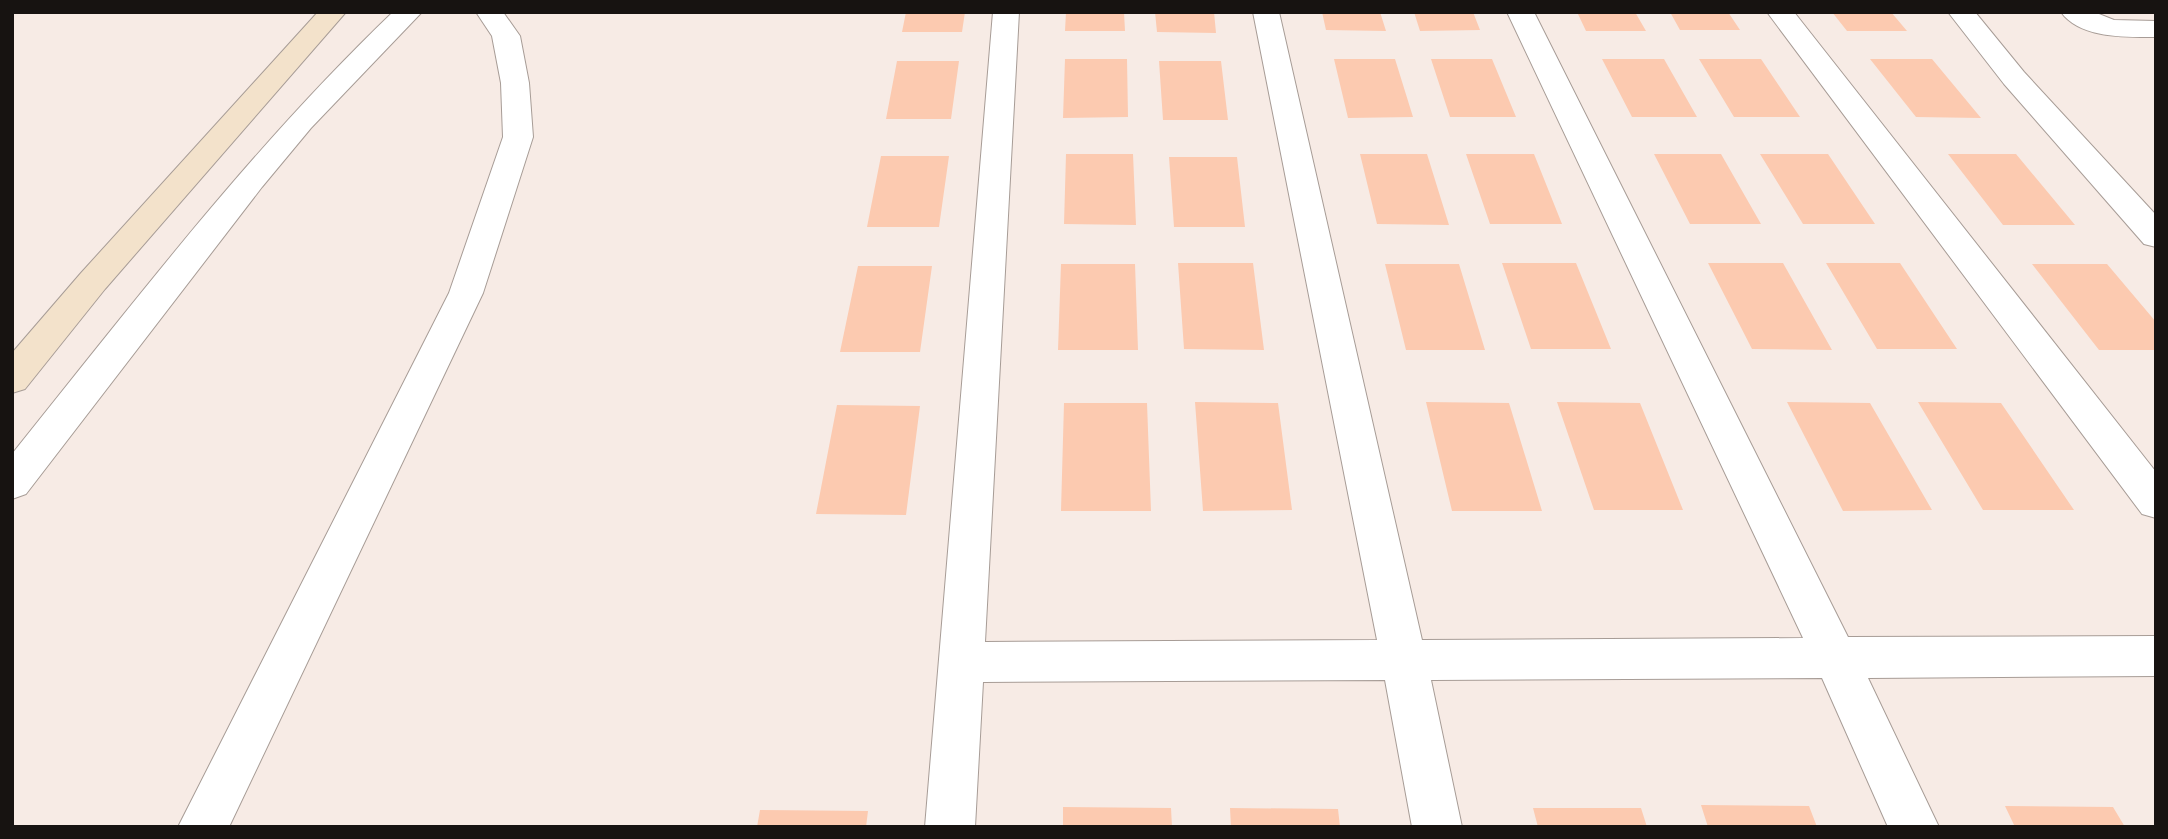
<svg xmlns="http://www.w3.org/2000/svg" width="2168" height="839" viewBox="0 0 2168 839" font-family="'DejaVu Sans',sans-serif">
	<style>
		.building { fill: #fccab0 }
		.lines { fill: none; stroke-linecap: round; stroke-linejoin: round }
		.street-casing { stroke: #a79c96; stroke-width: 2 }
		.secondary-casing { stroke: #a79c96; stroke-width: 2 }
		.street { fill: #fff; fill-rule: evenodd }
		.secondary { fill: #f3e2cb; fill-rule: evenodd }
	</style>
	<rect width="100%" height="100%" fill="#f7ebe5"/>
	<path class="building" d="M906,12H965L962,32H902Z
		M1066,12H1124L1125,31H1065Z
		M1155,12H1214L1216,33L1157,32Z
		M1322,12H1380L1386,31L1326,30Z
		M1414,12H1473L1480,30L1420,31Z
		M1577,12H1635L1646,31H1586Z
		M1670,12H1728L1740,30H1680Z
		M1832,12H1891L1907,31H1847Z
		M1065,59H1127L1128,117L1063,118Z
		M1334,59H1395L1413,117L1348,118Z
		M1431,59H1492L1516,117H1450Z
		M1602,59H1664L1697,117H1632Z
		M1699,59H1761L1800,117H1734Z
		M1870,59H1932L1981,118L1916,117Z
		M897,61H959L951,119H886Z
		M1159,61H1221L1228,120H1163Z
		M1066,154H1133L1136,225L1064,224Z
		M1360,154H1427L1449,225L1377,224Z
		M1466,154H1534L1562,224H1490Z
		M1654,154H1721L1761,224H1690Z
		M1760,154H1828L1875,224H1803Z
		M1948,154H2016L2075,225H2003Z
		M881,156H949L939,227H867Z
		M1169,157H1237L1245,227H1174Z
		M1178,263H1253L1264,350L1184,349Z
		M1502,263H1576L1611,349H1531Z
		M1708,263H1783L1832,350L1752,349Z
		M1826,263H1900L1957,349H1877Z
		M1061,264H1135L1138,350H1058Z
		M1385,264H1459L1485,350H1406Z
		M2032,264H2107L2156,322V350H2099Z
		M858,266H932L920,352H840Z
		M1195,402L1278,403L1292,510L1203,511Z
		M1426,402L1509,403L1542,511H1452Z
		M1557,402L1640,403L1683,510H1594Z
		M1787,402L1870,403L1932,510L1843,511Z
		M1918,402L2001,403L2074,510H1983Z
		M1064,403H1147L1151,511H1061Z
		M837,405L920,406L906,515L816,514Z
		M1701,805L1809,806L1817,827H1708Z
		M2005,806L2113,807L2125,827H2015Z
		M1063,807L1171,808L1172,827H1063Z
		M1230,808L1338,809L1340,827H1231Z
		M1533,808H1641L1647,827H1538Z
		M760,810L868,811L866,827H757Z"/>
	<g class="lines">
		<g class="street-casing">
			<path id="street" d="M393,12H422L311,128L262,187L26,494L12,499V454C134,302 252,147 393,12Z
				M476,12H503L520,36L529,83L533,137L483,293L229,827H178L449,293L503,137L501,83L492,36Z
				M993,12H1019L985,642L1377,640L1253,12H1279L1422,640L1803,638L1507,12H1534L1848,637L2156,636V676L1868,678L1939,827H1888L1822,678L1431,680L1462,827H1412L1385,680L983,682L975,827H925Z
				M1767,12H1794L2156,472V518L2142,514Z
				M1948,12H1975L2024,72L2156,215V247L2144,244L2004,84Z
				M2061,12H2094L2114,20L2156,21V37C2127,37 2080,39 2061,12Z"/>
		</g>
		<g class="secondary-casing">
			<path id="secondary" d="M318,12H346L105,289L25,389L12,393V353L81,273Z"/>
		</g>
		<use href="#street" class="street"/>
		<use href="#secondary" class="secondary"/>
	</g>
	<rect width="2168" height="839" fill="none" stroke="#171311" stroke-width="28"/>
</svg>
